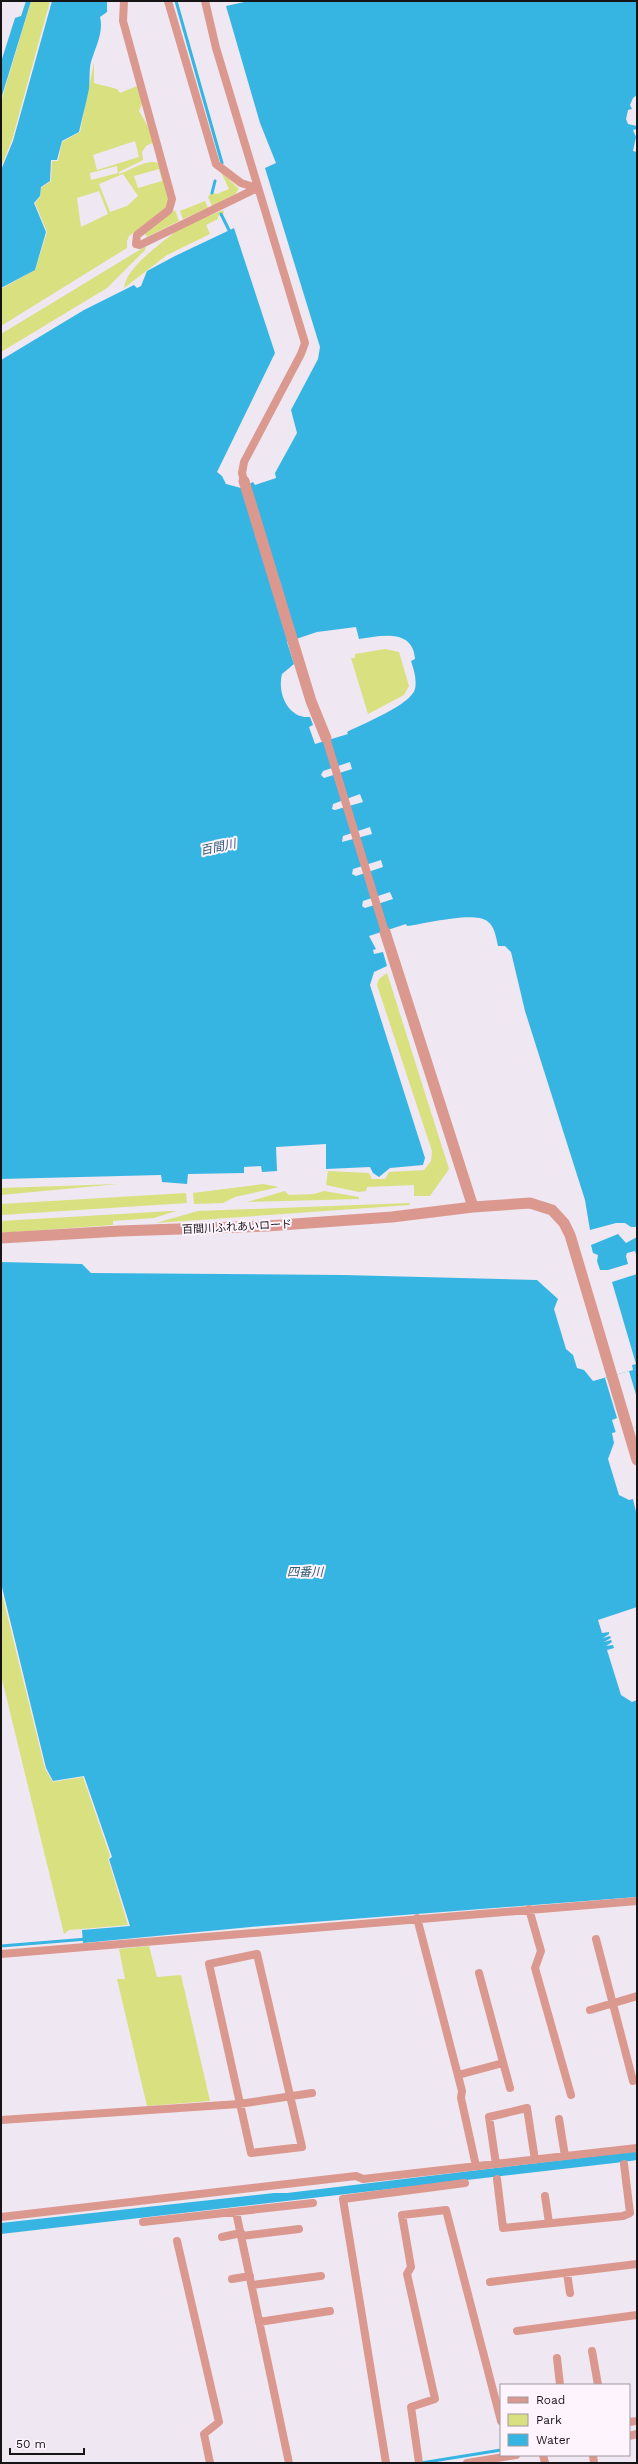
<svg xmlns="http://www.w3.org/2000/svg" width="638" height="2464" viewBox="0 0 638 2464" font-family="'Work Sans','Noto Sans JP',sans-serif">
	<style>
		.green { fill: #d9e07f; fill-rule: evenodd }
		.water { fill: #37b5e2; fill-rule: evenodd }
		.pier { fill: #efe7f1 }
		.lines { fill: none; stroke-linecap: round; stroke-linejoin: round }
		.stream { stroke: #37b5e2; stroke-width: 3 }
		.minor { stroke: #db988f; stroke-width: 8 }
		.tertiary { stroke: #db988f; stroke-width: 11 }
		.labels { text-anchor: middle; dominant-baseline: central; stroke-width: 4; stroke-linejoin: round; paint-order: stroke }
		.street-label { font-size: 11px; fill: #171417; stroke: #fdf4fe }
		.water-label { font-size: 12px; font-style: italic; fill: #2e5e72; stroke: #fdf4fe }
	</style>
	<rect width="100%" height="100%" fill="#efe7f1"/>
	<path class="green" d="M31,1H50L12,140L1,167V102Z
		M94,62V83L117,89L120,93L137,86L143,101L139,111L150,130L154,142L146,146L142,152L143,160L119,172V174C131,171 148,157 160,164L170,201L168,207L129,236L127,241V248L1,326V289L35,270L47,232L35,203L40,197L41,188L51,181L52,161H58L62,142L80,132ZM135,141L139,157L97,170L93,155ZM117,166L118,173L91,180L90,173ZM159,169L162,181L138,188L134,176ZM123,174L138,196L127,206L110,212L99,184ZM99,191L108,214L81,227L77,198Z
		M221,172L239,189L235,194L212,206L208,197L211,193L217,194L229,189Z
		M205,201L208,208L183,219L180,211Z
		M175,210L179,221L147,237L144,232Z
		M223,210L224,213L218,216V219L206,225L210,234L167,255L124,288C125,270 156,247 170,236C184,224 206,218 223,210Z
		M146,246L145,250L107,288L1,352V334Z
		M385,649L399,652L409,686L404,695L368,714L351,658H355V654Z
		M387,973L449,1169L430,1196H414V1185L367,1187L366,1191L359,1192L326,1185L328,1171L369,1173L372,1179H385L389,1172L424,1170L431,1161L432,1151L377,985L379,979Z
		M118,1184L1,1195V1188Z
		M263,1184L279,1187L235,1197L223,1203L194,1204L193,1193Z
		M285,1191L289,1195L314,1194L324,1191L359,1197V1199L247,1202Z
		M186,1193L187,1203L1,1215V1204Z
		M409,1203L410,1205L156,1223L198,1211Z
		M171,1211H176L154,1218L113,1221V1225L1,1233V1221Z
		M1,1590L45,1769L53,1782L83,1777L110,1856L108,1859L128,1925L69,1930L64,1934L1,1675Z
		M149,1946L157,1977L181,1975L210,2101L147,2106L117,1979H125L119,1949Z"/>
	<path class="water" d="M26,1H31L1,99V62L15,18L21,16Z
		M52,1H107V12L100,17C104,32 95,48 91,62C89,70 90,80 89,89C86,104 82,118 79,132L62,141L57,160H51L50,181L41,187L40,196L34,203L46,232L35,270L1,288V170L13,141Z
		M249,1H637V95L633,98L630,105L632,109L628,110L626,119L628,124L637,126V129L633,130L636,137L633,151L637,152V1227H631L625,1223H616L590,1230L585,1200L525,1011L511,952L505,946H498C496,938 495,926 487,921C473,911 425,924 407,926L406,924L369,936L376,949L373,950L374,954L383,952L387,966L374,972L370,985L425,1158L423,1165L390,1168L379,1177L373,1173L370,1167L326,1169V1144L276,1147L277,1171L262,1172L261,1166L244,1167V1173L188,1174L187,1184L162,1182L161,1175L1,1179V360L84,310L134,285L137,288L141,286L147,271L175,256L234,228L275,353L217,472L222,476L226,484L241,488L253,482L255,485L276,478L275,473L297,433L291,410L318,359L320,347L265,168L276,163L260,123L226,6ZM356,627L359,639C380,636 413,628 415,659L411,661C414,670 417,680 415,689C411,705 362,724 347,732L348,734L315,744L309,727L313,725L310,717C288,719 277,693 282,674L294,664L287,642L317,632ZM350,762L352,769L324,778L321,775L323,771ZM360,794L363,802L335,810L332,809L333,804ZM370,827L372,834L342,842L343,836ZM381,860L383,867L356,876L352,874L353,869ZM390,892L393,899L365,908L362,906L363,901Z
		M618,1234L626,1243L637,1237V1257L635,1251L627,1253L626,1256L628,1264L608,1270H600L597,1261L598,1255L593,1253L591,1245Z
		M1,1262L82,1264L91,1273L343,1275L537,1280L558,1299L554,1309L566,1349L573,1355L577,1368L584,1370L593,1381L633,1370L632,1365L636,1364L612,1282L637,1274V1427L612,1433L614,1443L608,1459L619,1495L629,1500L633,1499L637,1516V1607L598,1620L602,1633L609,1632V1634L603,1638L610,1636L611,1638L604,1642L611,1640L612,1642L606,1646L613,1645L614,1648L607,1650L621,1695L632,1702L637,1700V1897L262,1926L83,1943L82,1930L130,1926L109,1859L112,1857L84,1776L53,1781L46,1768L1,1583Z
		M637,2151V2160L623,2162L1,2234V2223L274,2193H287Z"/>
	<path class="pier" d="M629,1371L637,1398V1427L616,1433L612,1420L617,1418L605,1378Z"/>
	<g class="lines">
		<path class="stream" d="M176,1L222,163
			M212,193L215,181
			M221,214L231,234
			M1,1946L87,1939
			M421,2463L501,2450"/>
		<path class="minor" d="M124,1L123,21L172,199L169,210L137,235L136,244L140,245L257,188
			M168,1L216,164L241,183L257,188
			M205,1L216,48L305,343L301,354L244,462L242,473L244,481
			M326,738L385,932
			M529,1909L541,1951L535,1968L571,2095
			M417,1918L462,2091L461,2098L476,2166
			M596,1939L633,2081
			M1,1954L637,1901
			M257,1954L302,2147L251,2153L209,1964Z
			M479,1973L510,2088
			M590,2010L637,1996
			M458,2075L503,2063
			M559,2119L565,2156
			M1,2120L239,2104L312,2093
			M496,2164L489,2117L527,2108L535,2160
			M497,2179L503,2228L623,2216L630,2213L624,2164
			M545,2196L549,2223
			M236,2212L289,2463
			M1,2217L356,2176L363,2179L637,2148
			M143,2222L313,2203
			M242,2236L299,2229
			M222,2237L241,2233
			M177,2241L219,2422L204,2434L210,2463
			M567,2273L570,2293
			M232,2279L250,2276
			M490,2282L637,2264
			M252,2285L321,2276
			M259,2322L330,2311
			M517,2331L637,2315
			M592,2351L598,2385
			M557,2358L560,2385
			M629,2422L637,2421
			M629,2436L637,2434
			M543,2455L545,2463
			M593,2455L594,2463
			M386,2463L343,2199L465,2183
			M419,2463L411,2407L435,2399L407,2274L411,2267L402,2215L446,2210L501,2421
			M467,2463L516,2455"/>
		<path class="tertiary" d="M244,481L311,701L326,738
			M385,932L473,1207
			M1,1238L120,1231L267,1226L392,1217L473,1207L530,1203L552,1210L564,1223L570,1235L637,1460"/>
	</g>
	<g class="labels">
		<g class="street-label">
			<text transform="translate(237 1227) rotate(-3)">百間川ふれあいロード</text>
		</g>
		<g class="water-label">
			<text transform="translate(218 847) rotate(-12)">百間川</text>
			<text x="305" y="1572">四番川</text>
		</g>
	</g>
	<rect width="638" height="2464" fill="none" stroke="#171417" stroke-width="4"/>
	<rect x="500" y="2384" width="130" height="72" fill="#fdf4fe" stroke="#a19aa2"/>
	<rect x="508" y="2397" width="20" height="6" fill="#db988f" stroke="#a19aa2"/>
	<text x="536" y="2404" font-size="12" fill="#171417">Road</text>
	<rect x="508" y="2414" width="20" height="12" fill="#d9e07f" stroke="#a19aa2"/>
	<text x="536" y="2424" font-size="12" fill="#171417">Park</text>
	<rect x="508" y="2434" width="20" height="12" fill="#37b5e2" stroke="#a19aa2"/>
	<text x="536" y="2444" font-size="12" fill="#171417">Water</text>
	<path d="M10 2448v6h74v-6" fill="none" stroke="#171417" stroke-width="2"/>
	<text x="16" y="2448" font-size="12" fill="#171417" stroke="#fdf4fe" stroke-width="3" paint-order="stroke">50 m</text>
</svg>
